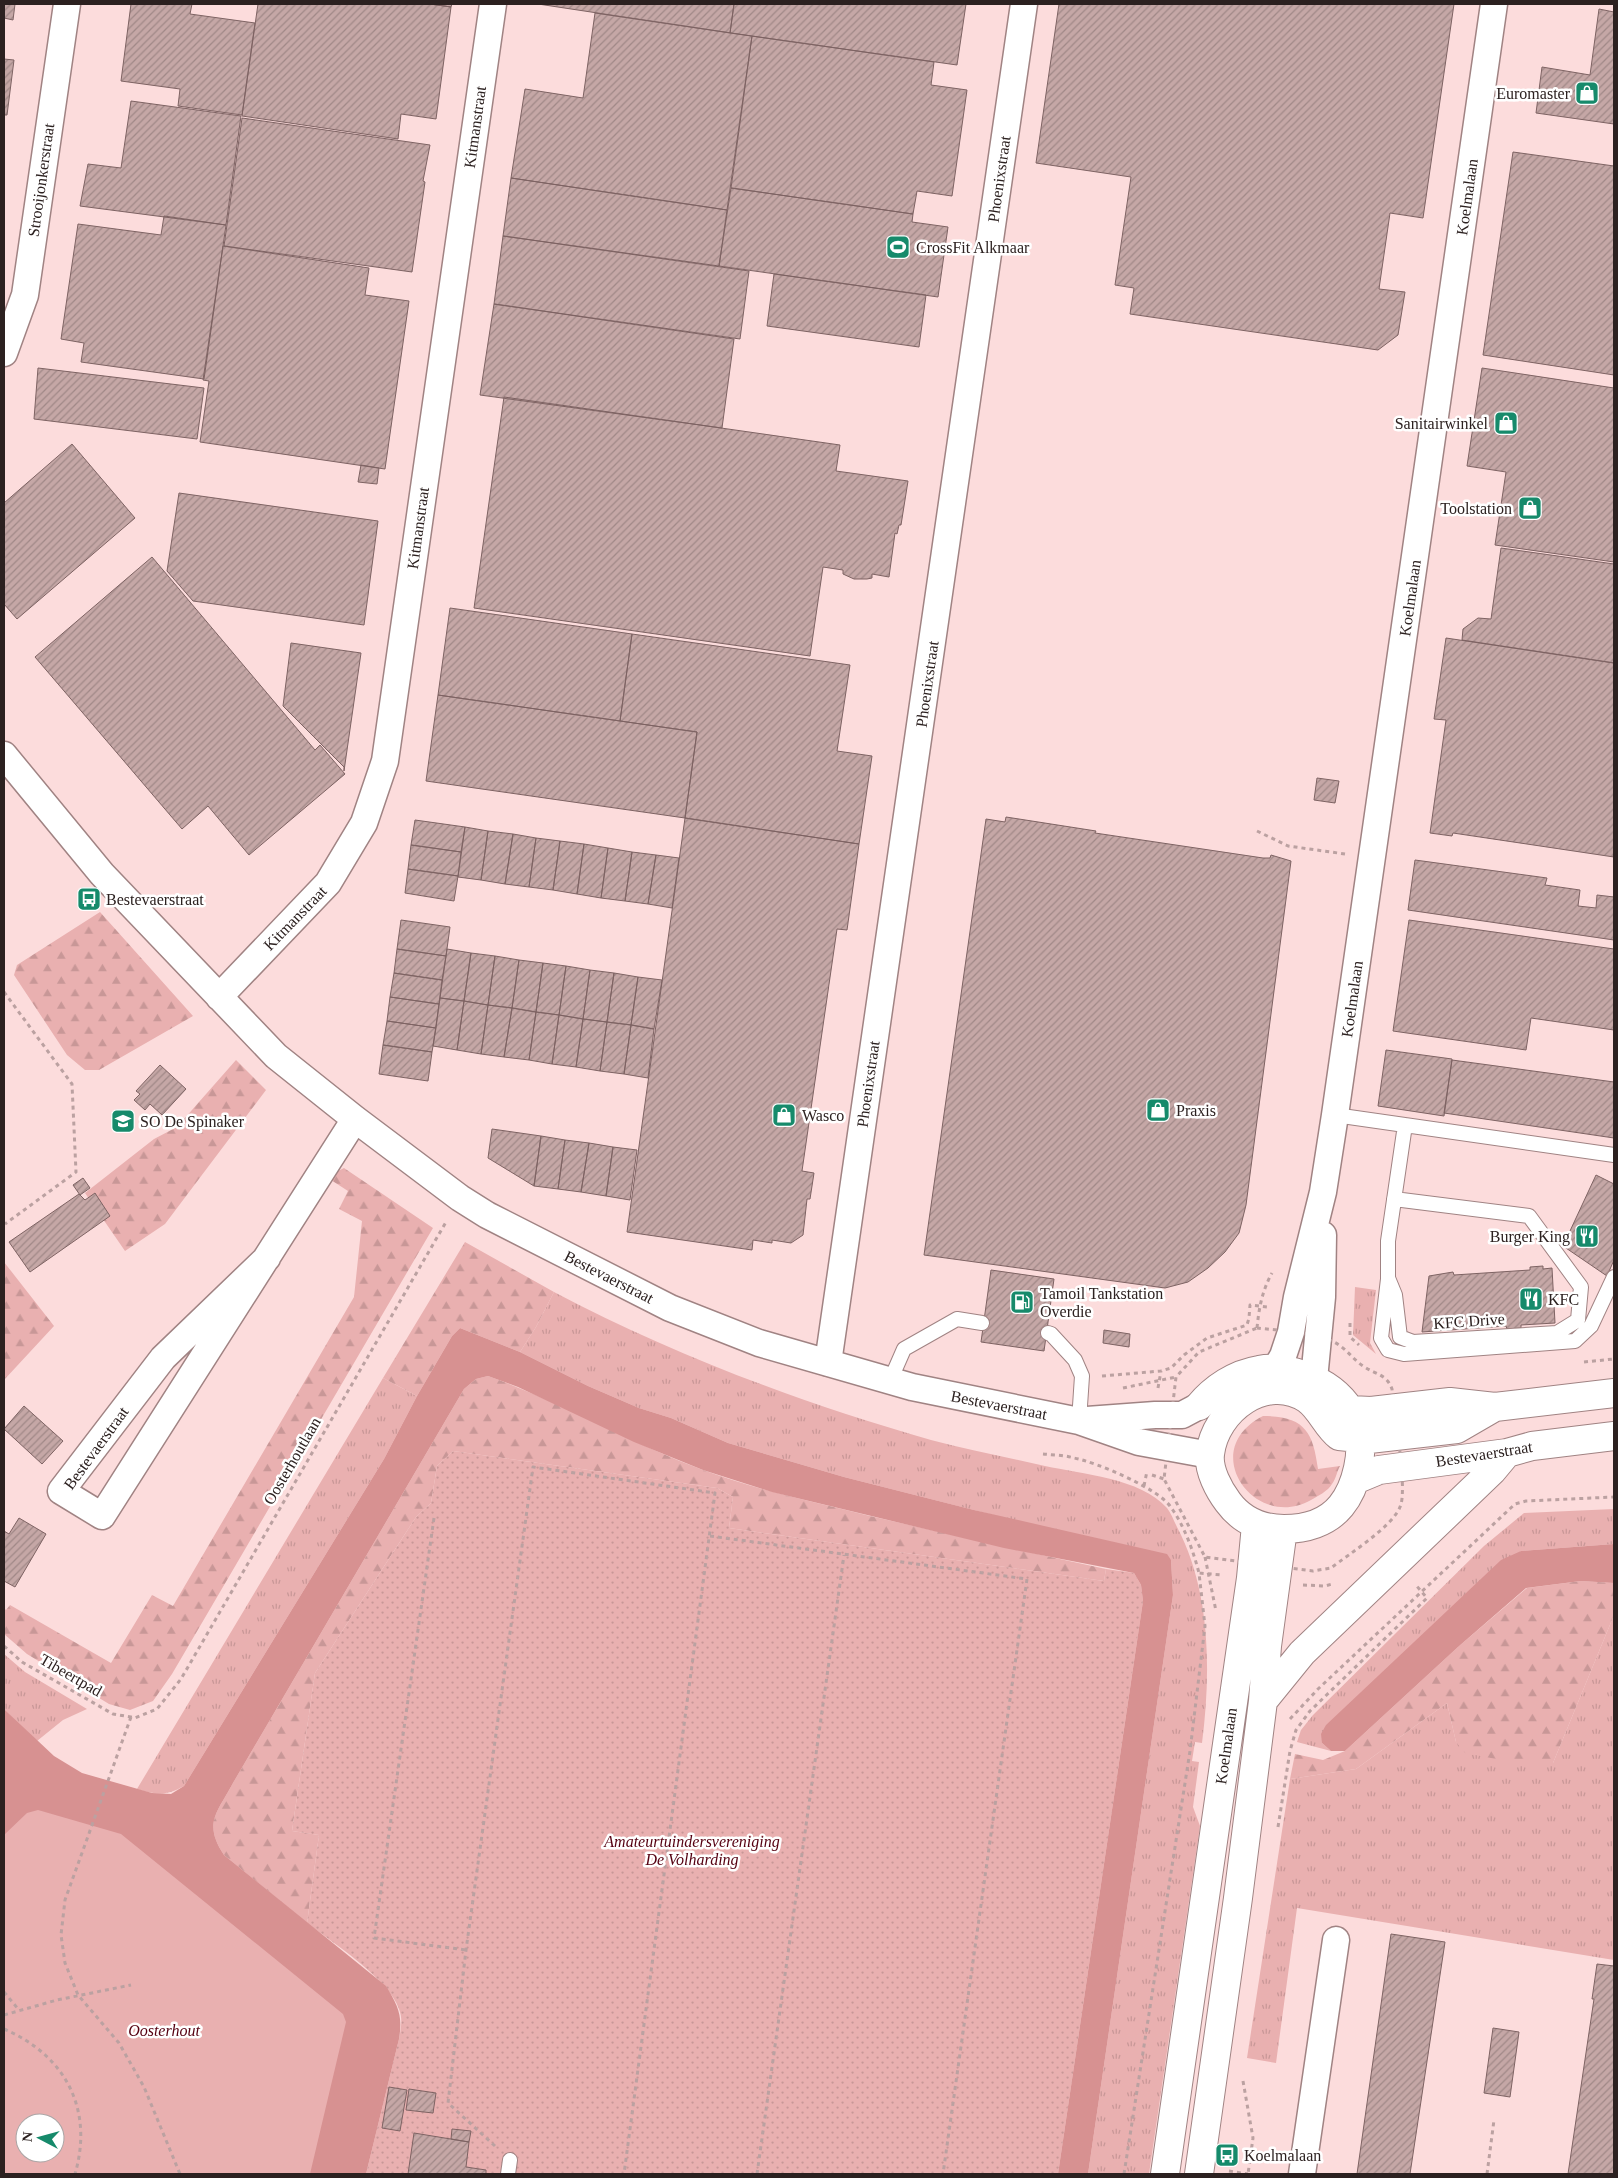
<svg xmlns="http://www.w3.org/2000/svg" width="1618" height="2178" viewBox="0 0 1618 2178" font-family="Georgia,serif">
	<style>
		.grass { fill: url(#grass-tufts) }
		.forest { fill: url(#forest-firs) }
		.park { fill: #e9b0b0; fill-rule: evenodd }
		.garden { fill: url(#garden-dots) }
		.water { fill: #d79191 }
		.building { fill: url(#building-hatch); stroke: #7e6363 }
		.lines { fill: none; stroke-linecap: round; stroke-linejoin: round }
		.service-casing { stroke: #a08383; stroke-width: 16 }
		.minor-casing { stroke: #a08383; stroke-width: 29 }
		.tertiary-casing { stroke: #a08383; stroke-width: 30 }
		.path { stroke: #bba1a1; stroke-width: 3; stroke-dasharray: 4 4; stroke-linecap: butt }
		.service { stroke: #fff; stroke-width: 14 }
		.minor { stroke: #fff; stroke-width: 26 }
		.tertiary { stroke: #fff; stroke-width: 28 }
		.labels { text-anchor: middle; dominant-baseline: central; stroke-width: 5; stroke-linejoin: round; paint-order: stroke }
		.poi-label { font-size: 16px; fill: #2c2120; stroke: #fff; text-anchor: start }
		.street-label { font-size: 16px; fill: #2c2120; stroke: #fff }
		.park-label { font-size: 16px; font-style: italic; fill: #501; stroke: #fff }
	</style>
	<defs>
		<pattern id="grass-tufts" width="24" height="20" patternUnits="userSpaceOnUse" patternTransform="scale(1.25)"><rect width="24" height="20" fill="#e9b0b0"/><path d="M3 7l-1-3M5 7V3M7 7l1-3M15 17l-1-3M17 17v-4M19 17l1-3" fill="none" stroke="#c89797"/></pattern>
		<pattern id="forest-firs" width="22" height="20" patternUnits="userSpaceOnUse" patternTransform="scale(1.25)"><rect width="22" height="20" fill="#e9b0b0"/><path d="M5 1l3.5 6h-7zM16 11l3.5 6h-7z" fill="#c89797"/></pattern>
		<pattern id="garden-dots" width="8" height="8" patternUnits="userSpaceOnUse" patternTransform="scale(1.25)"><rect width="8" height="8" fill="#e9b0b0"/><path d="M2 2h.1M6 6h.1" fill="none" stroke="#c89797" stroke-width="1.8" stroke-linecap="round"/></pattern>
		<pattern id="building-hatch" width="6" height="6" patternUnits="userSpaceOnUse" patternTransform="scale(1.25)"><rect width="6" height="6" fill="#c5a7a6"/><path d="M-1 1l2-2M0 6l6-6M5 7l2-2" fill="none" stroke="#a08887"/></pattern>
	</defs>
	<rect width="100%" height="100%" fill="#fcdcdc"/>
	<path class="grass" d="M1355,1287L1376,1290L1370,1343L1376,1354L1353,1335Z
		M554,1292C674,1355 801,1403 931,1440C969,1450 1007,1457 1045,1466C1081,1474 1141,1478 1167,1508C1171,1513 1174,1521 1177,1527C1211,1591 1211,1673 1202,1743L1195,1742L1192,1761L1199,1762L1193,1807L1200,1826L1149,2174H1088L1173,1595L1171,1560L844,1477L728,1443L671,1418L639,1408L588,1386L520,1352L536,1327Z
		M383,1378L417,1396L384,1459L184,1786C166,1796 157,1795 137,1789Z
		M1614,1509V1544L1521,1551L1322,1743L1331,1751L1297,1742L1301,1730L1313,1715L1484,1546L1524,1513Z
		M1614,1615V1960L1297,1908L1276,2063L1247,2058L1290,1779L1356,1769L1447,1703L1456,1742L1553,1763Z
		M4,1654L25,1672L87,1709L63,1720L37,1741L4,1709Z"/>
	<path class="forest" d="M100,912L193,1016L99,1070H85L67,1055L14,975L17,965Z
		M236,1060L266,1090L165,1224L125,1251L85,1193L154,1139L177,1127Z
		M344,1168L433,1228L172,1674L153,1701L130,1710L109,1704L27,1654L4,1634V1608L6,1610L10,1605L111,1663L152,1595L173,1606L354,1297L362,1221L339,1209L348,1191L331,1180L334,1173Z
		M465,1242L554,1292L536,1327L520,1352L460,1328L452,1336L417,1396L383,1378Z
		M4,1262L54,1326L4,1380Z
		M488,1376C562,1402 629,1443 703,1470C757,1490 814,1502 870,1516C949,1534 1027,1552 1106,1569L1104,1581L729,1528L733,1497L717,1488L453,1451L437,1466L431,1503L416,1517L315,1673L292,1831L319,1835L307,1923L224,1855C203,1823 217,1813 233,1783L464,1389L476,1379Z
		M1263,1416C1304,1416 1313,1431 1318,1469L1340,1466C1337,1471 1336,1479 1332,1484C1328,1491 1318,1496 1311,1500C1255,1532 1196,1450 1263,1416Z
		M1581,1581L1614,1583V1615L1553,1763H1517L1465,1753L1456,1742L1447,1703L1356,1769L1290,1779L1295,1754L1323,1760L1345,1751L1458,1647L1527,1588Z"/>
	<path class="park" d="M4,1737L373,2019L337,2174H4ZM25,2123H55V2153H25Z"/>
	<path class="garden" d="M453,1451L717,1488L733,1497L729,1528L1104,1581L1106,1569L1134,1573L1141,1585L1143,1601L1058,2174H366L399,2039C401,2029 403,2019 399,2009C389,1979 333,1943 307,1923L319,1835L292,1831L315,1673L416,1517L431,1503L437,1466Z"/>
	<path class="water" d="M460,1328L520,1352L588,1386L639,1408L671,1418L728,1443L844,1477L974,1510L1167,1554L1171,1560L1173,1595L1088,2174H1058L1143,1601L1141,1585L1134,1573L1004,1548L772,1492L703,1470L634,1442L518,1387L488,1376L476,1379L464,1389L233,1783C217,1813 203,1823 224,1855L386,1986C398,2006 403,2015 399,2039L366,2174H310L346,2022L343,2014L121,1834L38,1810L27,1813L4,1835V1709L54,1756L82,1773L152,1793L171,1794L184,1786L384,1459L417,1396L452,1336Z
		M1614,1544V1583L1581,1581L1526,1588L1458,1647L1345,1751H1331L1322,1743L1321,1734L1326,1725L1501,1560L1521,1551Z"/>
	<path class="building" d="M4,4H15L13,20L4,18Z
		M131,4H192L190,14L255,23L242,115L178,106L180,89L121,81Z
		M258,4H430L451,7L436,119L401,114L398,139L242,116Z
		M430,4H452L451,7Z
		M538,4H734L730,33Z
		M734,4H966L957,65L730,33Z
		M1059,4H1454L1423,218L1390,213L1379,289L1405,292L1398,335L1378,350L1130,314L1134,288L1115,285L1131,177L1036,163Z
		M1599,9L1614,12V124L1536,113L1542,67L1590,75Z
		M595,13L752,36L727,210L511,178L525,89L583,98Z
		M752,36L934,62L931,85L967,90L952,196L917,191L913,214L731,188Z
		M4,59L14,60L7,115H4Z
		M131,101L241,116L226,225L80,206L88,164L121,168Z
		M242,118L430,145L423,181L425,182L412,272L224,246Z
		M1513,152L1614,166V375L1483,355Z
		M511,178L727,210L719,266L503,236Z
		M731,188L913,214L912,222L948,227L938,297L719,266Z
		M164,216L226,225L204,379L81,362L84,343L61,339L78,224L161,235Z
		M503,236L749,271L740,339L494,304Z
		M223,246L369,268L365,295L409,301L385,469L200,442L209,381L203,380Z
		M774,274L926,295L919,347L767,326Z
		M494,304L734,339L722,428L480,395Z
		M38,368L204,388L197,439L34,419Z
		M1482,368L1614,388V562L1495,545L1506,472L1467,466Z
		M504,397L840,445L836,471L908,481L901,525H899L897,534L895,533L889,577L872,574V578L867,579H854L843,574V570L823,567L810,656L474,608Z
		M72,444L135,518L17,619L4,604V503Z
		M361,465L379,468L377,484L358,482Z
		M179,493L378,521L364,625L193,601L167,571Z
		M1501,548L1614,564V663L1462,640L1463,629L1478,618L1491,619Z
		M152,557L315,750L320,745L345,774L249,855L208,806L182,829L35,657Z
		M450,608L632,634L620,721L438,695Z
		M632,634L850,665L837,751L872,756L859,844L685,818L697,732L620,721Z
		M1446,638L1614,663V857L1453,833L1452,836L1430,833L1446,720L1434,719Z
		M291,643L361,653L344,771V767L283,706Z
		M438,695L697,732L685,818L426,781Z
		M1317,778L1339,781L1335,803L1314,800Z
		M1006,817L1096,831L1095,833L1263,858H1270L1271,855L1291,861L1246,1205L1239,1233L1225,1252L1208,1268L1188,1282L1165,1288L924,1255L986,819L1005,822Z
		M685,818L859,844L847,930L837,929L802,1171L814,1173L810,1199H807L803,1235L791,1243L772,1240V1243L753,1240L752,1250L627,1232Z
		M415,820L465,827L461,852L411,845Z
		M465,827L488,831L481,880L458,877Z
		M488,831L513,834L505,884L481,880Z
		M513,834L536,838L529,887L505,884Z
		M536,838L560,841L553,890L529,887Z
		M560,841L584,844L577,894L553,890Z
		M584,844L608,848L601,898L577,894Z
		M411,845L461,852L458,876L408,869Z
		M608,848L632,852L625,901L601,898Z
		M632,852L656,855L648,904L625,901Z
		M656,855L679,858L672,908L648,904Z
		M1415,860L1547,878L1545,885L1580,890L1578,906L1596,908L1597,895L1614,897V940L1408,910Z
		M408,869L458,876L454,901L405,893Z
		M401,920L450,927L446,956L397,949Z
		M1409,920L1614,949V1030L1531,1018L1526,1050L1393,1031Z
		M397,949L446,956L442,980L394,973Z
		M447,949L471,953L464,1001L440,998Z
		M471,953L495,956L488,1005L464,1001Z
		M495,956L519,960L512,1008L488,1005Z
		M519,960L543,963L536,1012L512,1008Z
		M543,963L566,966L559,1015L536,1012Z
		M566,966L590,970L583,1019L559,1015Z
		M590,970L614,973L607,1022L583,1019Z
		M394,973L442,980L439,1004L390,997Z
		M614,973L638,977L631,1025L607,1022Z
		M638,977L662,980L654,1029L631,1025Z
		M390,997L439,1004L436,1028L387,1021Z
		M440,998L464,1001L457,1050L433,1046Z
		M464,1001L488,1005L481,1054L457,1050Z
		M488,1005L512,1008L504,1057L481,1054Z
		M512,1008L536,1012L529,1060L504,1057Z
		M536,1012L559,1015L552,1064L529,1060Z
		M559,1015L583,1019L576,1067L552,1064Z
		M583,1019L607,1022L600,1071L576,1067Z
		M387,1021L436,1028L432,1052L383,1045Z
		M607,1022L631,1025L624,1074L600,1071Z
		M631,1025L654,1029L648,1078L624,1074Z
		M383,1045L432,1052L428,1081L379,1074Z
		M1386,1050L1452,1059L1444,1116L1378,1106Z
		M1452,1060L1614,1082V1138L1444,1113Z
		M160,1065L186,1089L162,1115L150,1104L145,1110L134,1100L140,1094L136,1091Z
		M492,1129L541,1136L534,1186L488,1158Z
		M541,1136L565,1140L558,1189L534,1186Z
		M565,1140L589,1143L581,1192L558,1189Z
		M589,1143L613,1147L606,1196L581,1192Z
		M613,1147L637,1150L630,1200L606,1196Z
		M1596,1175L1614,1184V1260L1607,1276L1563,1246Z
		M83,1178L90,1188L80,1195L73,1185Z
		M95,1193L110,1216L30,1272L9,1242L79,1194L85,1200Z
		M1543,1266V1269L1552,1268L1555,1323L1521,1325V1328L1507,1329L1506,1326L1422,1332L1429,1276L1453,1272L1454,1275L1530,1270V1267Z
		M991,1270L1054,1279L1044,1351L981,1342Z
		M1104,1330L1130,1334L1129,1347L1103,1343Z
		M24,1406L63,1441L42,1464L4,1429Z
		M19,1518L46,1534L15,1587L4,1581V1531L9,1534Z
		M1391,1934L1445,1942L1410,2174H1357Z
		M1597,1964L1614,1966V2174H1568L1594,1999H1592Z
		M1493,2028L1519,2032L1510,2097L1484,2093Z
		M389,2087L407,2090L400,2131L382,2128Z
		M409,2089L436,2093L433,2113L406,2110Z
		M452,2129L471,2131L469,2142L451,2139Z
		M414,2133L469,2142L466,2167L486,2170V2174H408Z"/>
	<g class="lines">
		<g class="service-casing">
			<path id="service" d="M1335,1115L1614,1155
				M1394,1199L1529,1216L1581,1287L1578,1320L1557,1333L1413,1342L1400,1337L1395,1295L1388,1278V1241L1405,1125
				M1388,1279L1381,1338L1388,1350L1404,1354L1575,1341L1591,1326L1614,1277
				M1048,1333L1051,1334L1075,1360L1082,1376L1079,1421
				M890,1381L904,1349L957,1319L982,1323
				M508,2174L510,2160"/>
		</g>
		<g class="minor-casing">
			<path id="minor" d="M4,353L25,295L67,4
				M4,755L102,874L276,1056L355,1119L460,1198L487,1215L670,1308L759,1343L912,1387L1079,1421L1139,1442L1210,1455
				M219,997L328,883L364,823L385,761L493,4
				M267,1258L163,1358L61,1491L102,1516L355,1119
				M828,1363L1024,4
				M1276,1368L1283,1356L1291,1332L1297,1297L1323,1192L1335,1115L1494,4
				M1314,1379L1322,1297L1323,1235
				M1087,1420L1155,1415H1182L1199,1406
				M1302,2174L1336,1940"/>
		</g>
		<g class="tertiary-casing">
			<path id="tertiary" d="M1199,1406C1214,1388 1235,1374 1259,1370C1274,1367 1289,1370 1303,1375C1345,1390 1368,1423 1358,1468C1355,1482 1350,1495 1341,1506C1327,1523 1305,1529 1284,1529C1261,1529 1242,1521 1228,1502C1219,1490 1208,1470 1210,1454C1215,1410 1266,1372 1307,1399C1321,1409 1326,1426 1339,1436L1369,1439L1457,1429L1495,1407
				M1350,1410L1371,1411L1450,1402L1495,1407L1614,1393
				M1355,1480L1379,1470L1507,1453L1532,1446L1614,1436
				M1263,1701L1302,1653L1492,1471L1507,1453
				M1165,2174L1251,1578L1256,1525
				M1199,2174L1238,1898L1263,1701L1267,1646L1283,1529"/>
		</g>
		<path class="path" d="M1257,831L1288,846L1345,854
			M4,992L72,1084L76,1172L5,1224
			M1350,1323V1337L1359,1345
			M1257,1328C1281,1331 1319,1331 1339,1345C1348,1351 1354,1360 1363,1366C1374,1374 1387,1374 1392,1389C1394,1410 1408,1491 1400,1507C1392,1527 1349,1554 1331,1568L1313,1571L1205,1557L1164,1479L1176,1377L1199,1352Z
			M1257,1328C1259,1308 1262,1291 1272,1273
			M1584,1362L1614,1359
			M1102,1376L1161,1371L1171,1368L1184,1355L1207,1338L1247,1325L1249,1318L1250,1305L1267,1307
			M1123,1388L1176,1377
			M1158,1388L1161,1371
			M1043,1454C1053,1455 1064,1455 1074,1458C1096,1462 1157,1488 1170,1506C1184,1525 1193,1550 1199,1573
			M1152,1475L1164,1479
			M1144,1486L1147,1471
			M434,1518L374,1938L466,1950
			M710,1536L1027,1579L943,2174
			M1205,1557L1216,1611
			M1303,1585L1325,1586L1332,1584
			M4,1646L22,1662L113,1714L131,1717L135,1718L157,1709L181,1679L446,1222
			M131,1717L65,1900L61,1935L65,1963L78,1995L119,2043L144,2087L180,2174
			M1290,1719L1318,1689L1515,1504L1526,1501L1614,1497
			M1278,1827L1290,1751L1296,1730L1310,1711L1427,1598L1415,1584
			M4,1992L19,2010
			M4,2015L57,2000L131,1985
			M4,2029C65,2055 94,2109 75,2174
			M1243,2081L1253,2138L1248,2174
			M495,2146L448,2103L466,1950L533,1467L715,1493L624,2174
			M1229,2171L1248,2174
			M757,2174L844,1555
			M1124,2174L1190,1751L1205,1626L1199,1573L1223,1575
			M1487,2174L1494,2120"/>
		<use href="#service" class="service"/>
		<use href="#minor" class="minor"/>
		<use href="#tertiary" class="tertiary"/>
	</g>
	<defs>
		<g id="shop-square" transform="scale(1.25)"><rect x="-9" y="-9" width="18" height="18" rx="4" fill="#168a6b" stroke="#fff"/><path d="M-5-2.5h2.3a2.7 3.5 0 0 1 5.4 0H5L5.5 6h-11ZM-1.5-2.5h3a1.5 2.3 0 0 0-3 0Z" fill="#fff"/></g>
		<g id="stadium-square" transform="scale(1.25)"><rect x="-9" y="-9" width="18" height="18" rx="4" fill="#168a6b" stroke="#fff"/><path d="M0-5a6.5 5 0 1 0 0 10a6.5 5 0 1 0 0-10ZM-3.5-1.8h7v3.6h-7Z" fill="#fff"/></g>
		<g id="bus-square" transform="scale(1.25)"><rect x="-9" y="-9" width="18" height="18" rx="4" fill="#168a6b" stroke="#fff"/><path d="M-5-6H5V4H4V6H2V4H-2V6H-4V4H-5ZM-3.5-4V0h7V-4ZM-3.5 1.2v1.5H-2V1.2ZM2 1.2v1.5H3.5V1.2Z" fill="#fff"/></g>
		<g id="school-square" transform="scale(1.25)"><rect x="-9" y="-9" width="18" height="18" rx="4" fill="#168a6b" stroke="#fff"/><path d="M0-5L7-2L0 1L-7-2ZM-4 1L0 2.5L4 1V4Q0 6-4 4Z" fill="#fff"/></g>
		<g id="restaurant-square" transform="scale(1.25)"><rect x="-9" y="-9" width="18" height="18" rx="4" fill="#168a6b" stroke="#fff"/><path d="M-5-6h1v4h1v-4h1v4h1v-4h1v5L-1.5 .5V6h-2V.5L-5-1ZM5-6V6H3V1.5H1.5Q1.5-4 5-6Z" fill="#fff"/></g>
		<g id="fuel-square" transform="scale(1.25)"><rect x="-9" y="-9" width="18" height="18" rx="4" fill="#168a6b" stroke="#fff"/><path d="M-5.5-6h7V0h2V4h1.3V-2.5L3-4.5l.8-.8L6-3V5H2.5V1h-1V6h-7ZM-4.2-4.7v3.2H.2V-4.7Z" fill="#fff"/></g>
	</defs>
	<g fill-rule="evenodd">
		<use href="#shop-square" x="1587" y="93"/>
		<use href="#stadium-square" x="898" y="247"/>
		<use href="#shop-square" x="1506" y="423"/>
		<use href="#shop-square" x="1530" y="508"/>
		<use href="#bus-square" x="89" y="899"/>
		<use href="#shop-square" x="1158" y="1110"/>
		<use href="#shop-square" x="784" y="1115"/>
		<use href="#school-square" x="123" y="1121"/>
		<use href="#restaurant-square" x="1587" y="1236"/>
		<use href="#restaurant-square" x="1531" y="1299"/>
		<use href="#fuel-square" x="1022" y="1302"/>
		<use href="#bus-square" x="1227" y="2155"/>
	</g>
	<g class="labels">
		<g class="poi-label">
			<text x="1570" y="93" text-anchor="end">Euromaster</text>
			<text x="916" y="247">CrossFit Alkmaar</text>
			<text x="1488" y="423" text-anchor="end">Sanitairwinkel</text>
			<text x="1512" y="508" text-anchor="end">Toolstation</text>
			<text x="106" y="899">Bestevaerstraat</text>
			<text x="1176" y="1110">Praxis</text>
			<text x="802" y="1115">Wasco</text>
			<text x="140" y="1121">SO De Spinaker</text>
			<text x="1570" y="1236" text-anchor="end">Burger King</text>
			<text x="1040" y="1293">Tamoil Tankstation<tspan x="1040" dy="18">Overdie</tspan></text>
			<text x="1548" y="1299">KFC</text>
			<text x="1244" y="2155">Koelmalaan</text>
		</g>
		<g class="street-label">
			<text transform="translate(475 127) rotate(-82)">Kitmanstraat</text>
			<text transform="translate(999 179) rotate(-82)">Phoenixstraat</text>
			<text transform="translate(41 180) rotate(-82)">Strooijonkerstraat</text>
			<text transform="translate(1467 197) rotate(-82)">Koelmalaan</text>
			<text transform="translate(418 528) rotate(-82)">Kitmanstraat</text>
			<text transform="translate(1410 598) rotate(-82)">Koelmalaan</text>
			<text transform="translate(927 684) rotate(-82)">Phoenixstraat</text>
			<text transform="translate(295 918) rotate(-46)">Kitmanstraat</text>
			<text transform="translate(1352 999) rotate(-82)">Koelmalaan</text>
			<text transform="translate(868 1084) rotate(-82)">Phoenixstraat</text>
			<text transform="translate(609 1277) rotate(27)">Bestevaerstraat</text>
			<text transform="translate(1469 1321) rotate(-4)">KFC Drive</text>
			<text transform="translate(999 1405) rotate(11)">Bestevaerstraat</text>
			<text transform="translate(96 1448) rotate(-54)">Bestevaerstraat</text>
			<text transform="translate(1484 1454) rotate(-9)">Bestevaerstraat</text>
			<text transform="translate(292 1461) rotate(-60)">Oosterhoutlaan</text>
			<text transform="translate(71 1675) rotate(30)">Tibeertpad</text>
			<text transform="translate(1226 1746) rotate(-82)">Koelmalaan</text>
		</g>
		<g class="park-label">
			<text x="692" y="1841">Amateurtuindersvereniging<tspan x="692" dy="18">De Volharding</tspan></text>
			<text x="164" y="2030">Oosterhout</text>
		</g>
	</g>
	<rect width="1618" height="2178" fill="none" stroke="#2c2120" stroke-width="10"/>
	<g transform="translate(40 2138) rotate(276)"><circle r="24" fill="#ffffff" stroke="#aba6a6"/>
	<path d="M0-4L9 19L0 12L-9 19Z" fill="#168a6b"/>
	<text y="-8" font-size="14" font-weight="bold" text-anchor="middle" fill="#2c2120">N</text>
	</g>
</svg>
